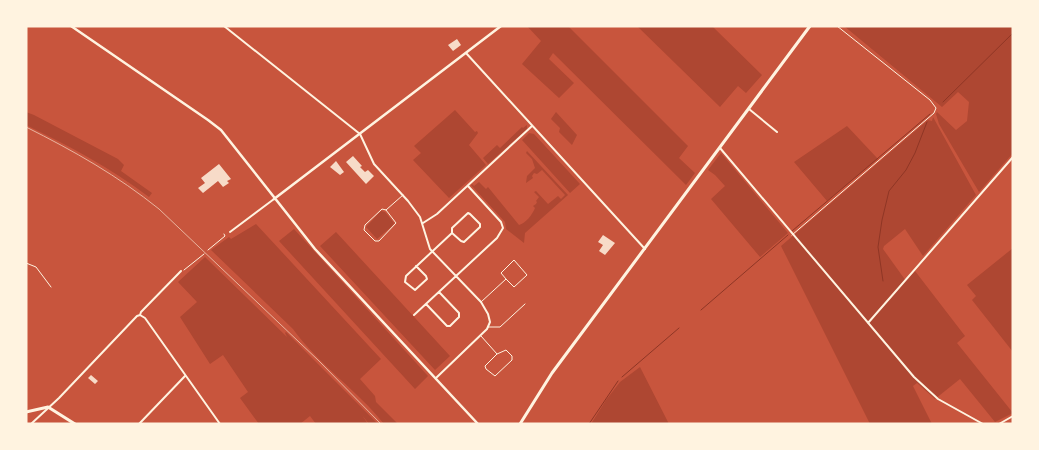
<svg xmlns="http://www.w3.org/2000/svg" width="1039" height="450" viewBox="0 0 1039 450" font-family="Poppins,sans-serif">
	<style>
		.green { fill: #ae4732 }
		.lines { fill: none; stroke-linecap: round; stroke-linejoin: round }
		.stream { stroke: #8f3625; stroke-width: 1 }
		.building { fill: #f7dbc8 }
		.path { stroke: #fff3e0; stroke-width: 1 }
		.service { stroke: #fff3e0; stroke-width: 1 }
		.minor { stroke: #fff3e0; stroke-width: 2 }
		.tertiary { stroke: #fff3e0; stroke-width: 2.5 }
		.primary { stroke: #fff3e0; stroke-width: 3 }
		.rail { stroke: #e9b49f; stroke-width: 1 }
	</style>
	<rect width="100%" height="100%" fill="#c8553d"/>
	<path class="green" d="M527,26H568L688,146L679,158L695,173L686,185L553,53L549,59L574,83L559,98L522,64L541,41Z
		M637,26H712L762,75L746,93L738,86L720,107Z
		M844,26H1013V153L979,192L939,124L936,114L937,112L956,130L967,121L969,102L958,92L942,107Z
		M455,110L475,132L477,131L478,133L469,145L486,165L449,198L413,160L421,153L414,146Z
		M26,112L34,115L118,159L124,165L121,171L152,193L149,197C111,168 69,146 26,125Z
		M556,112L577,135L572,145L559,132L560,128L551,119Z
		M933,117L976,195L923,256L905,229L884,246L883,249L906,281L915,271L965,336L957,343L1013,413L995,422L960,379L935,399L917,383L913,386L932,424H870L781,246L928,120L932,121Z
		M527,125V129L488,164L483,158L497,145L500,148L522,127L523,128Z
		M847,126L878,159L827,201L794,162Z
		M529,133L534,134L580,184L570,193L522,140Z
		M527,151L568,195L525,233L524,243L506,229L505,222L471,185L472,184L474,186L479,182L486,189L488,187L519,225C526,223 532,215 535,208L533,206L536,204L537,202L536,201L539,197L534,192L536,191L548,204L558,196L561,199L565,195L542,170L537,174L534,173L532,176L533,178L526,183L527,176L535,168L532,159L526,153Z
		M721,153L788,233L760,257L711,199L725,186L715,175L708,170Z
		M381,211L385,212L394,223L391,227L377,239L366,227Z
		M256,224L381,359L360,379L375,396L376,402L398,424H384C357,390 318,364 293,329L211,250L229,237L231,239Z
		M294,229L428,376L415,389L279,241Z
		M336,232L450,356L435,370L320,246Z
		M1013,248V352L972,300L976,296L967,285Z
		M205,257L287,337L285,333L286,332L378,424H369L362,415L368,424H316L310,416L300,424H259L240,398L248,392L223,355L210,364L180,317L197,302L178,282Z
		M640,367L669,424H591L606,400L620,382Z"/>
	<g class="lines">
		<path class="stream" d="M943,102L1013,33
			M792,231L930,114
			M883,281L878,247L882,220L889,191L906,170L915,153L927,122
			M701,310L788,235
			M622,377L679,328
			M589,424L618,381"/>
	</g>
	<path class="building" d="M457,39L461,45L453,51L448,45Z
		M353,156L362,166L360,167L365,172L368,170L374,176L366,184L346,162Z
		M336,161L344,172L340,175L330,167Z
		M219,164L231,179L227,181L229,183L223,187L218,181L203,193L198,188L205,183L201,178Z
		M603,235L615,243L605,255L599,251L603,245L598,242Z
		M91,375L98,381L95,384L88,378Z"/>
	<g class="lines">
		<path class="path" d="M208,250L225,236L224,234
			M184,270L204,254"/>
		<path class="service" d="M386,210L396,223L379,241H375L364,230L365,225L382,209L386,210L403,195
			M792,235L934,113L936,108L930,100L837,26
			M26,263L36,267L51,287
			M481,302L506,279L514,287L527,275L514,260L501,273L506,279
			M488,327H500L525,304
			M481,336L497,354L485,366L486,369L495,376L512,360V356L506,350L497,354"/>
		<path class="minor" d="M224,26L360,134L374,164L408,201L420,217L430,249L481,302L488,314L490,322L487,329L436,378
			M466,53L645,249
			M749,109L777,132
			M720,148L914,377L938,399L983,424
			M423,223L437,214L532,126
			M230,232L274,199
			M416,266L426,276L427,279L415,290L405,282L406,276L452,233V228L468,213L470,214L480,224V227L464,242L461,241L452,233
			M426,304L447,326H450L459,317V313L439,292
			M140,315L145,318L220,424
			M414,315L497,238L503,228L501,222L468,186
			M868,323L1013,157
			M31,424L59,398L137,316L140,315L141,312L181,271
			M139,424L185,376
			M306,424H311
			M999,424L1013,416"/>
		<path class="tertiary" d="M71,26L208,120L221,130L315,249L478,424
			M274,199L501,26"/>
		<path class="primary" d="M26,412L48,407L75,424
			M520,424L552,373L810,26"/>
		<path class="rail" d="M26,127C74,151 118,176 159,209L319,361L381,424
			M1012,424L1013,423"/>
	</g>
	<rect width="1039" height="450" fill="none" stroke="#fff3e0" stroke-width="55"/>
</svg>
